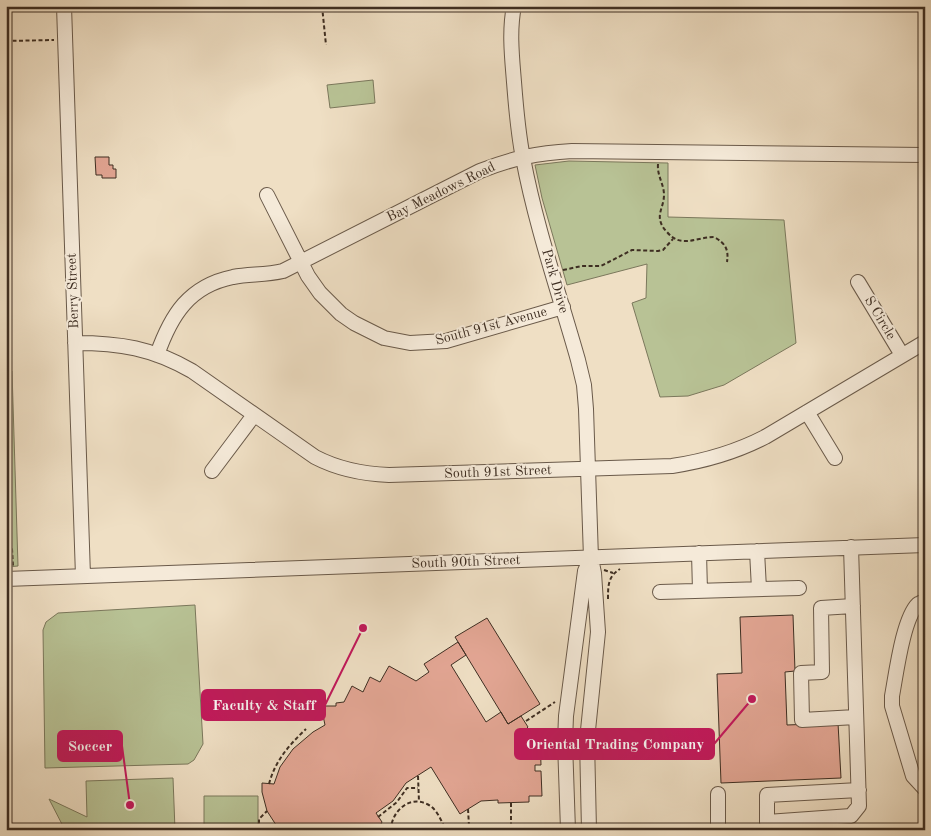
<svg xmlns="http://www.w3.org/2000/svg" width="931" height="836" viewBox="0 0 931 836" font-family="'Old Standard TT',serif">
	<style>
		.green { fill: #b8c295; stroke: #7b785c }
		.lines { fill: none; stroke-linecap: round; stroke-linejoin: round }
		.stream { stroke: #75837b; stroke-width: 3 }
		.building { fill: #e3a694; stroke: #3e2e22 }
		.minor-casing { stroke: #6a5a4a; stroke-width: 16 }
		.path { stroke: #3e2e22; stroke-width: 2; stroke-dasharray: 4 2.5; stroke-linecap: butt }
		.minor { stroke: #f5ead9; stroke-width: 14 }
		.labels { text-anchor: middle; dominant-baseline: central; stroke-width: 4; stroke-linejoin: round; paint-order: stroke }
		.street-label { font-size: 14px; fill: #3e2e22; stroke: #f5ead9 }
		.leader { fill: none; stroke: #c2185b; stroke-width: 2 }
		.callout-dot { fill: #c2185b; stroke: #f5ead9; stroke-width: 2 }
		.callout { fill: #c2185b; stroke: #c2185b; stroke-width: 2 }
		.callout-label { font-size: 15px; text-anchor: middle; font-weight: bold; fill: #fff }
	</style>
	<rect width="100%" height="100%" fill="#efdfc4"/>
	<filter id="stains"><feTurbulence type="fractalNoise" baseFrequency=".004" numOctaves="4"/><feColorMatrix values="0 0 0 0 .2 0 0 0 0 .09 0 0 0 0 .02 0 0 0 .5 -.17"/></filter>
	<radialGradient id="worn" r=".72"><stop offset=".6" stop-color="#630" stop-opacity="0"/><stop offset="1" stop-color="#630" stop-opacity=".3"/></radialGradient>
	<path class="green" d="M373,80L375,103L330,108L327,85Z
		M569,161L668,163V217L784,220L796,343L724,385L688,396L660,397L632,303L646,298L647,264L567,285L542,198L535,165Z
		M6,371H12L18,566L6,567Z
		M195,605L203,744L194,760L188,764L45,768L43,630L46,622L58,613Z
		M173,778L175,830H65L49,799L87,817L86,781Z
		M204,796H258V830H204Z"/>
	<g class="lines">
		<path class="stream" d="M6,329H7"/>
	</g>
	<path class="building" d="M95,157H109V165H113V169H116V178H102V175H96Z
		M793,615L795,671L785,672L787,725L838,723L841,778L721,783L717,674L742,673L740,617Z
		M487,618L540,704L508,724L455,637Z
		M458,642L466,655L451,665L486,722L501,712L508,724L521,716L528,727L526,729L527,738H540L541,765H535V771H541L542,796H529V802L498,803V800L481,801L460,814L431,767L406,783L393,801L376,813L382,822L378,830H280L278,828L267,811L262,792V783L274,784L280,767L293,749L313,732L325,725L321,706H336V703L344,702L352,686L363,692L370,677L380,682L389,666L416,681L429,672L424,664Z"/>
	<g class="lines">
		<g class="minor-casing">
			<path id="minor" d="M64,6L83,576
				M514,6C509,31 512,57 514,82C516,108 518,133 523,158C536,227 559,293 578,360L584,385L586,409L591,558L594,573L598,632L587,740L589,830
				M267,195L308,276L320,293L341,314L354,323L384,338L410,343L446,341L563,307
				M858,282L902,355
				M75,343C120,343 152,348 192,371L315,457C338,469 363,474 389,475L672,466C705,461 734,453 765,437L925,342
				M157,355C171,315 189,286 233,277C250,274 266,275 283,271L480,171C513,158 537,153 572,151L925,155
				M807,412L835,458
				M212,471L254,415
				M757,551L759,589
				M699,553L700,591
				M6,579L925,545
				M660,592L799,588
				M925,601C924,601 919,604 918,604C903,618 896,675 892,696V706L913,776L925,789
				M853,606L821,608L822,672L801,673L802,720L856,717
				M718,794V830
				M767,822V795L859,790
				M568,830L565,742L566,716L585,571L591,558
				M768,830L767,822L851,816L859,806L851,547"/>
		</g>
		<path class="path" d="M322,6L326,45
			M6,8L53,7
			M6,41L54,40
			M658,164C657,176 664,184 664,195C664,202 661,208 660,214C659,221 662,227 667,232C681,249 696,237 714,237C725,243 729,249 727,262
			M563,270L582,266H601L632,250L658,251L663,250L673,239
			M6,537L12,549L13,567
			M604,570L613,573
			M608,599C608,586 608,576 620,569
			M526,721L555,702
			M418,776L419,802
			M269,784C275,761 289,745 306,729
			M511,803V826
			M468,809L469,826
			M378,817L397,802L407,788H418
			M445,826L503,825L524,830
			M259,830V819L267,811
			M391,830C391,812 409,795 427,804C436,808 440,818 444,826"/>
		<use href="#minor" class="minor"/>
	</g>
	<g class="labels">
		<g class="street-label">
			<text transform="translate(441 192) rotate(-26)">Bay Meadows Road</text>
			<text transform="translate(555 281) rotate(74)">Park Drive</text>
			<text transform="translate(73 291) rotate(-92)">Berry Street</text>
			<text transform="translate(880 318) rotate(59)">S Circle</text>
			<text transform="translate(491 326) rotate(-15)">South 91st Avenue</text>
			<text transform="translate(498 472) rotate(-2)">South 91st Street</text>
			<text transform="translate(466 562) rotate(-2)">South 90th Street</text>
		</g>
	</g>
	<path class="leader" d="M363 628L325 705M752 699L714 744M130 805L122 746"/>
	<g class="callout-dot">
		<circle cx="363" cy="628" r="5"/>
		<circle cx="752" cy="699" r="5"/>
		<circle cx="130" cy="805" r="5"/>
	</g>
	<g class="callout">
		<rect x="202" y="690" width="123" height="30" rx="5"/>
		<rect x="515" y="729" width="199" height="30" rx="5"/>
		<rect x="58" y="731" width="64" height="30" rx="5"/>
	</g>
	<g class="callout-label">
		<text x="264" y="710">Faculty &amp; Staff</text>
		<text x="615" y="749">Oriental Trading Company</text>
		<text x="90" y="751">Soccer</text>
	</g>
	<rect width="931" height="836" fill="none" stroke="#efdfc4" stroke-width="25"/>
	<rect x="8" y="8" width="916" height="821" fill="none" stroke="#3e2e22" stroke-width="2.5"/>
	<rect x="12" y="12" width="906" height="811" fill="none" stroke="#3e2e22"/>
	<rect width="100%" height="100%" filter="url(#stains)"/>
	<rect width="100%" height="100%" fill="url(#worn)"/>
</svg>
